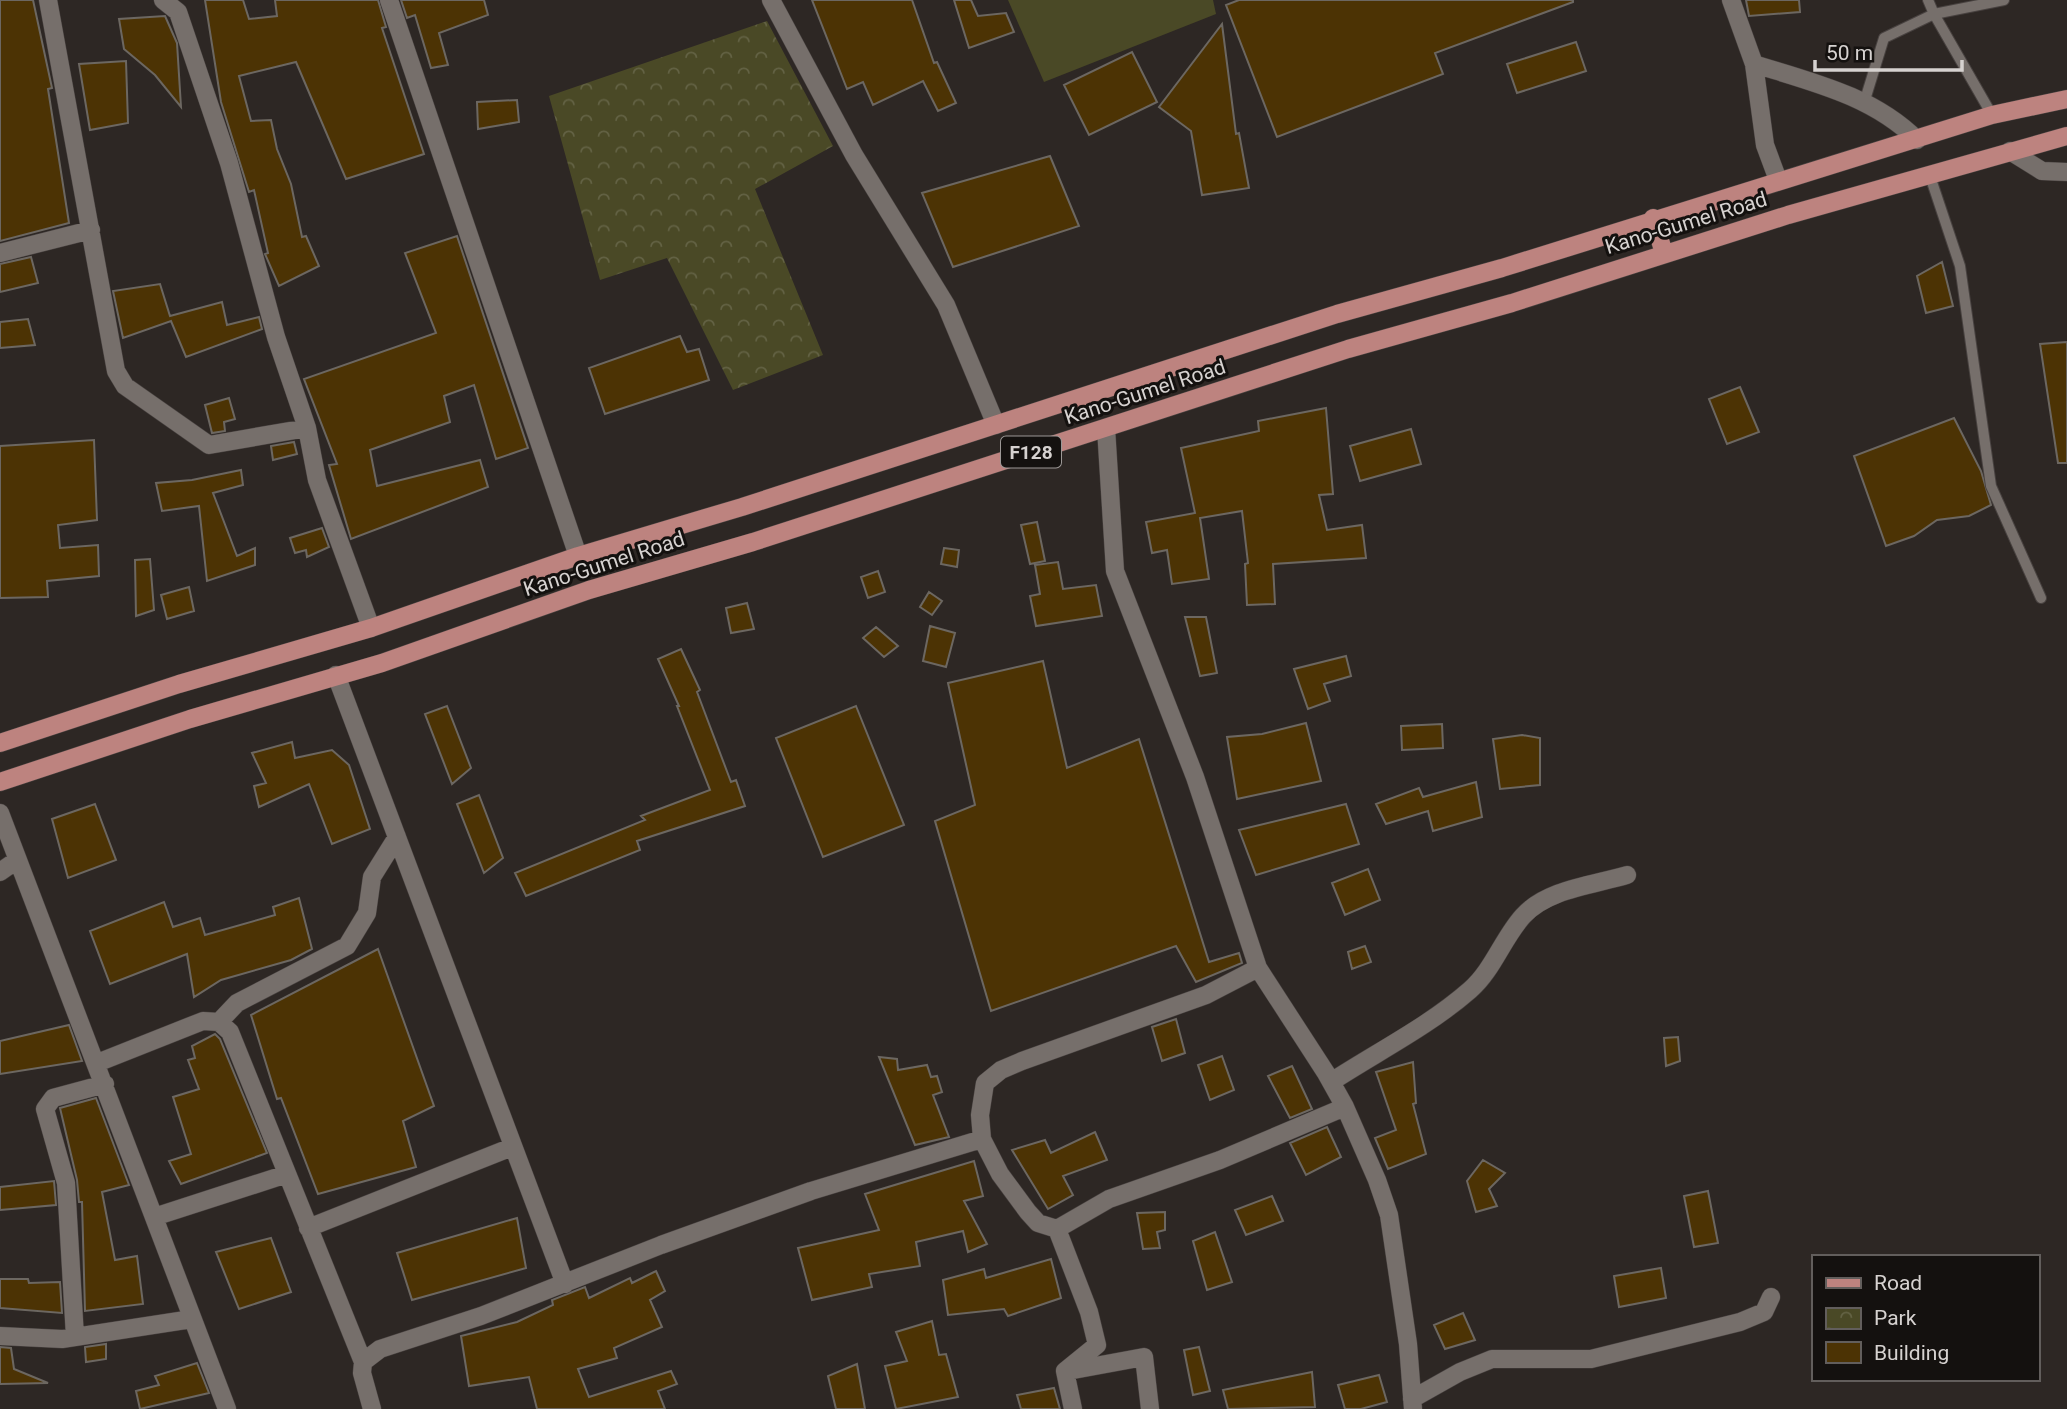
<svg xmlns="http://www.w3.org/2000/svg" width="2067" height="1409" viewBox="0 0 2067 1409" font-family="Roboto,sans-serif">
	<style>
		.green { fill: #4a4926 }
		.park { fill: url(#park-crowns) }
		.building { fill: #4c3304; stroke: #6c6761; stroke-width: 2 }
		.lines { fill: none; stroke-linecap: round; stroke-linejoin: round }
		.service-casing { stroke: #484240; stroke-width: 12 }
		.minor-casing { stroke: #484240; stroke-width: 19 }
		.primary-casing { stroke: #484240; stroke-width: 19 }
		.service { stroke: #766f6b; stroke-width: 10 }
		.minor { stroke: #766f6b; stroke-width: 18 }
		.primary { stroke: #bd837f; stroke-width: 18 }
		.labels { text-anchor: middle; dominant-baseline: central; stroke-width: 6; stroke-linejoin: round; paint-order: stroke }
		.shield { fill: #14110f; stroke: #9c9896; stroke-width: 2 }
		.shield-label { font-size: 19px; font-weight: bold; fill: #d6d2d0 }
		.street-label { font-size: 21px; fill: #d6d2d0; stroke: #14110f }
	</style>
	<defs>
		<pattern id="park-crowns" width="20" height="18" patternUnits="userSpaceOnUse" patternTransform="scale(1.75)"><rect width="20" height="18" fill="#4a4926"/><path d="M2 6a3 3 0 1 1 6 0M12 15a3 3 0 1 1 6 0" fill="none" stroke="#636244"/></pattern>
	</defs>
	<rect width="100%" height="100%" fill="#2d2724"/>
	<path class="green" d="M1008,0H1213L1216,14L1044,82Z"/>
	<path class="park" d="M767,21L833,146L755,189L823,355L733,390L667,258L600,280L549,96Z"/>
	<path class="building" d="M0,0H33L52,88L48,89L69,223L0,241Z
		M205,0H243L249,19L277,16L275,0H378L386,27L382,28L424,154L346,179L296,62L239,76L251,121L271,120L277,149L291,184L302,237L306,236L319,266L279,286L265,254L268,253L254,190L249,192L221,102Z
		M401,0H484L488,15L439,33L448,65L431,68L415,15L407,18Z
		M812,0H912L934,63L937,62L956,103L938,111L923,81L873,105L863,82L847,89Z
		M954,0H971L978,16L1006,13L1014,32L969,48Z
		M1239,0H1573V2L1435,53L1443,74L1277,137L1226,5Z
		M1746,0H1799L1800,12L1749,16Z
		M165,16L177,43L181,107L155,75L124,49L119,19Z
		M1222,24L1236,134L1239,133L1249,188L1202,195L1191,131L1159,107Z
		M1576,42L1586,71L1517,93L1507,64Z
		M1132,52L1157,102L1089,135L1064,85Z
		M126,61L128,123L90,130L79,64Z
		M517,100L519,122L478,129L477,102Z
		M1050,156L1079,226L953,267L922,193Z
		M457,236L528,448L496,459L474,385L444,396L450,422L370,450L377,486L480,460L488,487L351,539L329,465L337,464L304,379L436,333L405,253Z
		M31,257L38,283L0,292V264Z
		M1942,262L1953,306L1926,313L1917,276Z
		M160,284L170,316L222,302L227,325L259,317L262,329L186,357L171,321L123,338L113,291Z
		M28,319L35,345L0,348V322Z
		M680,336L687,352L699,349L709,380L605,414L589,368Z
		M2067,342V463H2058L2040,344Z
		M1740,387L1759,432L1727,444L1709,399Z
		M229,398L235,419L224,422L225,431L212,433L205,405Z
		M1326,408L1333,494L1319,495L1327,530L1362,525L1366,558L1273,564L1275,604L1247,605L1245,564L1248,563L1242,511L1200,518L1209,579L1172,584L1167,550L1152,553L1146,522L1195,513L1181,448L1259,431L1258,421Z
		M1954,418L1981,471L1991,505L1969,516L1937,520L1914,536L1886,546L1854,456Z
		M1411,429L1421,464L1360,481L1350,446Z
		M94,440L97,520L58,525L60,548L98,545L99,576L47,581L48,597L0,598V446Z
		M294,442L297,454L273,460L271,446Z
		M241,470L243,485L213,493L237,556L255,548V565L207,581L199,506L162,511L156,483L192,480Z
		M1037,522L1045,561L1030,564L1021,525Z
		M322,528L329,547L307,557L306,550L295,553L290,538Z
		M944,548L959,550L957,567L941,564Z
		M150,559L154,610L136,616L135,560Z
		M1058,562L1063,589L1096,585L1102,616L1036,626L1030,596L1040,594L1035,565Z
		M878,571L885,592L868,598L861,577Z
		M189,587L194,611L167,619L161,595Z
		M929,592L942,601L932,615L920,607Z
		M747,603L754,629L731,633L726,608Z
		M1185,617H1206L1217,673L1200,676Z
		M930,626L955,633L946,667L923,661Z
		M876,627L898,646L884,657L863,638Z
		M681,649L700,690L697,692L731,782L736,780L745,806L637,841L640,850L526,896L515,873L645,820L641,816L710,790L677,706H679L658,659Z
		M1346,656L1351,676L1324,684L1330,701L1308,709L1294,669Z
		M1043,661L1067,768L1139,739L1209,962L1239,953L1242,963L1196,982L1176,946L991,1011L935,821L975,805L948,683Z
		M447,706L471,768L452,784L425,714Z
		M856,706L904,825L823,857L776,738Z
		M1306,723L1321,781L1237,799L1227,737L1262,734Z
		M1442,724L1443,748L1402,750L1401,726Z
		M1522,735L1540,738V785L1500,789L1493,739Z
		M292,742L295,758L332,750L349,765L370,829L332,844L309,784L259,807L254,786L266,783L252,753Z
		M1476,782L1482,817L1433,831L1428,811L1386,824L1376,804L1419,788L1423,797Z
		M479,795L503,858L484,873L457,804Z
		M95,804L116,860L68,878L52,819Z
		M1346,804L1359,844L1256,875L1239,830Z
		M1368,869L1380,900L1345,915L1332,883Z
		M299,898L312,949L291,960L221,980L194,997L187,954L110,984L90,931L164,902L173,927L200,918L205,935L275,915L273,907Z
		M1365,946L1371,962L1352,969L1348,952Z
		M378,949L434,1106L403,1121L416,1167L318,1194L281,1098L277,1099L251,1015Z
		M1176,1019L1185,1053L1162,1061L1152,1027Z
		M69,1025L82,1061L0,1074V1041Z
		M215,1034L220,1039L267,1153L181,1184L169,1161L191,1154L173,1097L199,1089L188,1060L195,1058L192,1046Z
		M1678,1037L1680,1061L1666,1066L1664,1038Z
		M1222,1056L1234,1090L1210,1100L1198,1065Z
		M879,1057L897,1059L898,1070L927,1065L931,1077L937,1076L942,1092L933,1095L949,1137L915,1145Z
		M1413,1062L1416,1103L1413,1104L1426,1154L1388,1169L1375,1138L1396,1130L1376,1072Z
		M1292,1066L1312,1109L1290,1118L1268,1076Z
		M96,1098L129,1185L102,1192L115,1260L137,1256L143,1304L85,1311L82,1202H79L77,1180L60,1108Z
		M1327,1127L1341,1157L1306,1175L1290,1143Z
		M1095,1132L1107,1160L1063,1176L1073,1195L1048,1209L1012,1150L1045,1140L1051,1153Z
		M1483,1160L1505,1173L1489,1189L1497,1206L1476,1212L1467,1181Z
		M974,1161L983,1196L964,1201L987,1244L968,1252L963,1231L916,1242L920,1266L869,1274L872,1287L812,1300L798,1248L879,1230L865,1194Z
		M54,1181L56,1205L0,1210V1187Z
		M1708,1191L1718,1243L1694,1247L1684,1196Z
		M1272,1196L1283,1221L1246,1235L1235,1210Z
		M1165,1212V1230L1157,1232L1160,1248L1143,1249L1137,1213Z
		M517,1218L526,1268L412,1300L397,1253Z
		M1215,1232L1232,1282L1207,1290L1193,1241Z
		M271,1238L291,1292L239,1309L216,1252Z
		M1051,1259L1061,1298L1008,1316L1004,1309L948,1315L943,1280L984,1269L986,1278Z
		M1661,1268L1666,1298L1619,1307L1614,1276Z
		M656,1271L665,1291L650,1300L662,1327L614,1348L617,1358L578,1369L589,1397L671,1371L677,1384L658,1391L665,1409H537L529,1377L469,1386L461,1336L517,1322L553,1305L552,1300L585,1287L589,1298L630,1278L632,1283Z
		M0,1279H28L29,1283L60,1282L62,1313L0,1308Z
		M1463,1313L1475,1340L1445,1349L1434,1325Z
		M932,1321L939,1355L946,1354L958,1397L896,1409L885,1366L907,1361L896,1332Z
		M106,1344V1359L86,1362L85,1347Z
		M0,1347L11,1348L14,1369L48,1383L0,1384Z
		M1199,1347L1210,1391L1193,1395L1184,1350Z
		M197,1363L209,1393L140,1409L136,1391L159,1385L155,1376Z
		M857,1364L865,1409H836L828,1376Z
		M1312,1372L1315,1407L1228,1409L1223,1390Z
		M1379,1375L1387,1402L1361,1409H1345L1338,1385Z
		M1054,1388L1060,1409H1021L1017,1395Z"/>
	<g class="lines">
		<g class="service-casing">
			<path id="service" d="M1928,0L1934,14L2004,0
				M1864,103L1884,38L1934,14L1992,115
				M1930,176L1960,266L1991,486L2041,598"/>
		</g>
		<g class="minor-casing">
			<path id="minor" d="M48,0L116,371L125,386L209,445L307,428
				M163,0L178,12L229,163L276,337L307,428L317,480L371,628
				M389,0L578,556
				M771,0L854,155L946,305L996,425
				M1731,0L1754,64L1765,145L1778,180
				M1754,64C1812,82 1873,96 1917,140
				M2010,151L2042,171L2067,172
				M0,253L91,230
				M1106,428L1115,571L1195,777L1258,968L1326,1073L1345,1107L1377,1180L1389,1215L1408,1344L1413,1409
				M336,675L565,1284
				M0,813L227,1409
				M0,872L17,860
				M1258,968L1206,995L1022,1061L1001,1070L985,1083L980,1115L982,1139L1000,1174L1028,1212L1038,1223L1057,1229L1109,1199L1220,1160L1345,1107
				M219,1022L237,1003L347,946L367,913L372,877L397,837
				M97,1063L203,1021L219,1022L230,1032L363,1362L362,1373L372,1409
				M1331,1082C1377,1052 1429,1026 1470,990C1493,970 1503,938 1523,916C1547,889 1594,885 1627,875
				M154,1217L287,1174
				M308,1228L512,1147
				M1057,1229L1089,1312L1097,1345L1065,1371L1073,1409
				M0,1336L62,1339L192,1319
				M75,1337L66,1183L45,1109L53,1098L105,1084
				M363,1362L380,1349L481,1316L661,1245L811,1191L982,1139
				M1068,1371L1144,1357L1150,1409
				M1412,1399L1460,1372L1492,1359H1591L1740,1322L1764,1312L1771,1297"/>
		</g>
		<g class="primary-casing">
			<path id="primary" d="M1653,218L1664,253
				M0,743L179,684L371,628L578,556L742,507L1337,314L1502,268L1992,115L2067,99
				M0,782L190,719L382,663L589,590L753,542L1348,349L1512,303L1788,215L2067,136"/>
		</g>
		<use href="#service" class="service"/>
		<use href="#minor" class="minor"/>
		<use href="#primary" class="primary"/>
	</g>
	<g class="labels">
		<rect class="shield" x="1001" y="436.5" width="60" height="31" rx="5"/>
		<g class="shield-label">
			<text x="1031" y="452">F128</text>
		</g>
		<g class="street-label">
			<text transform="translate(1686 223) rotate(-17)">Kano-Gumel Road</text>
			<text transform="translate(1145 392) rotate(-18)">Kano-Gumel Road</text>
			<text transform="translate(604 564) rotate(-18)">Kano-Gumel Road</text>
		</g>
	</g>
	<rect x="1812" y="1255" width="228" height="126" fill="#14110f" stroke="#625e5c" stroke-width="2"/>
	<rect x="1826" y="1278" width="35" height="10" fill="#bd837f" stroke="#625e5c" stroke-width="2"/>
	<text x="1874" y="1290" font-size="21" fill="#d6d2d0">Road</text>
	<rect x="1826" y="1308" width="35" height="21" fill="url(#park-crowns)" stroke="#625e5c" stroke-width="2"/>
	<text x="1874" y="1325" font-size="21" fill="#d6d2d0">Park</text>
	<rect x="1826" y="1342" width="35" height="21" fill="#4c3304" stroke="#625e5c" stroke-width="2"/>
	<text x="1874" y="1360" font-size="21" fill="#d6d2d0">Building</text>
	<path d="M1815 60v10h147v-10" fill="none" stroke="#d6d2d0" stroke-width="3.5"/>
	<text x="1826" y="60" font-size="21" fill="#d6d2d0" stroke="#14110f" stroke-width="5" paint-order="stroke">50 m</text>
</svg>
